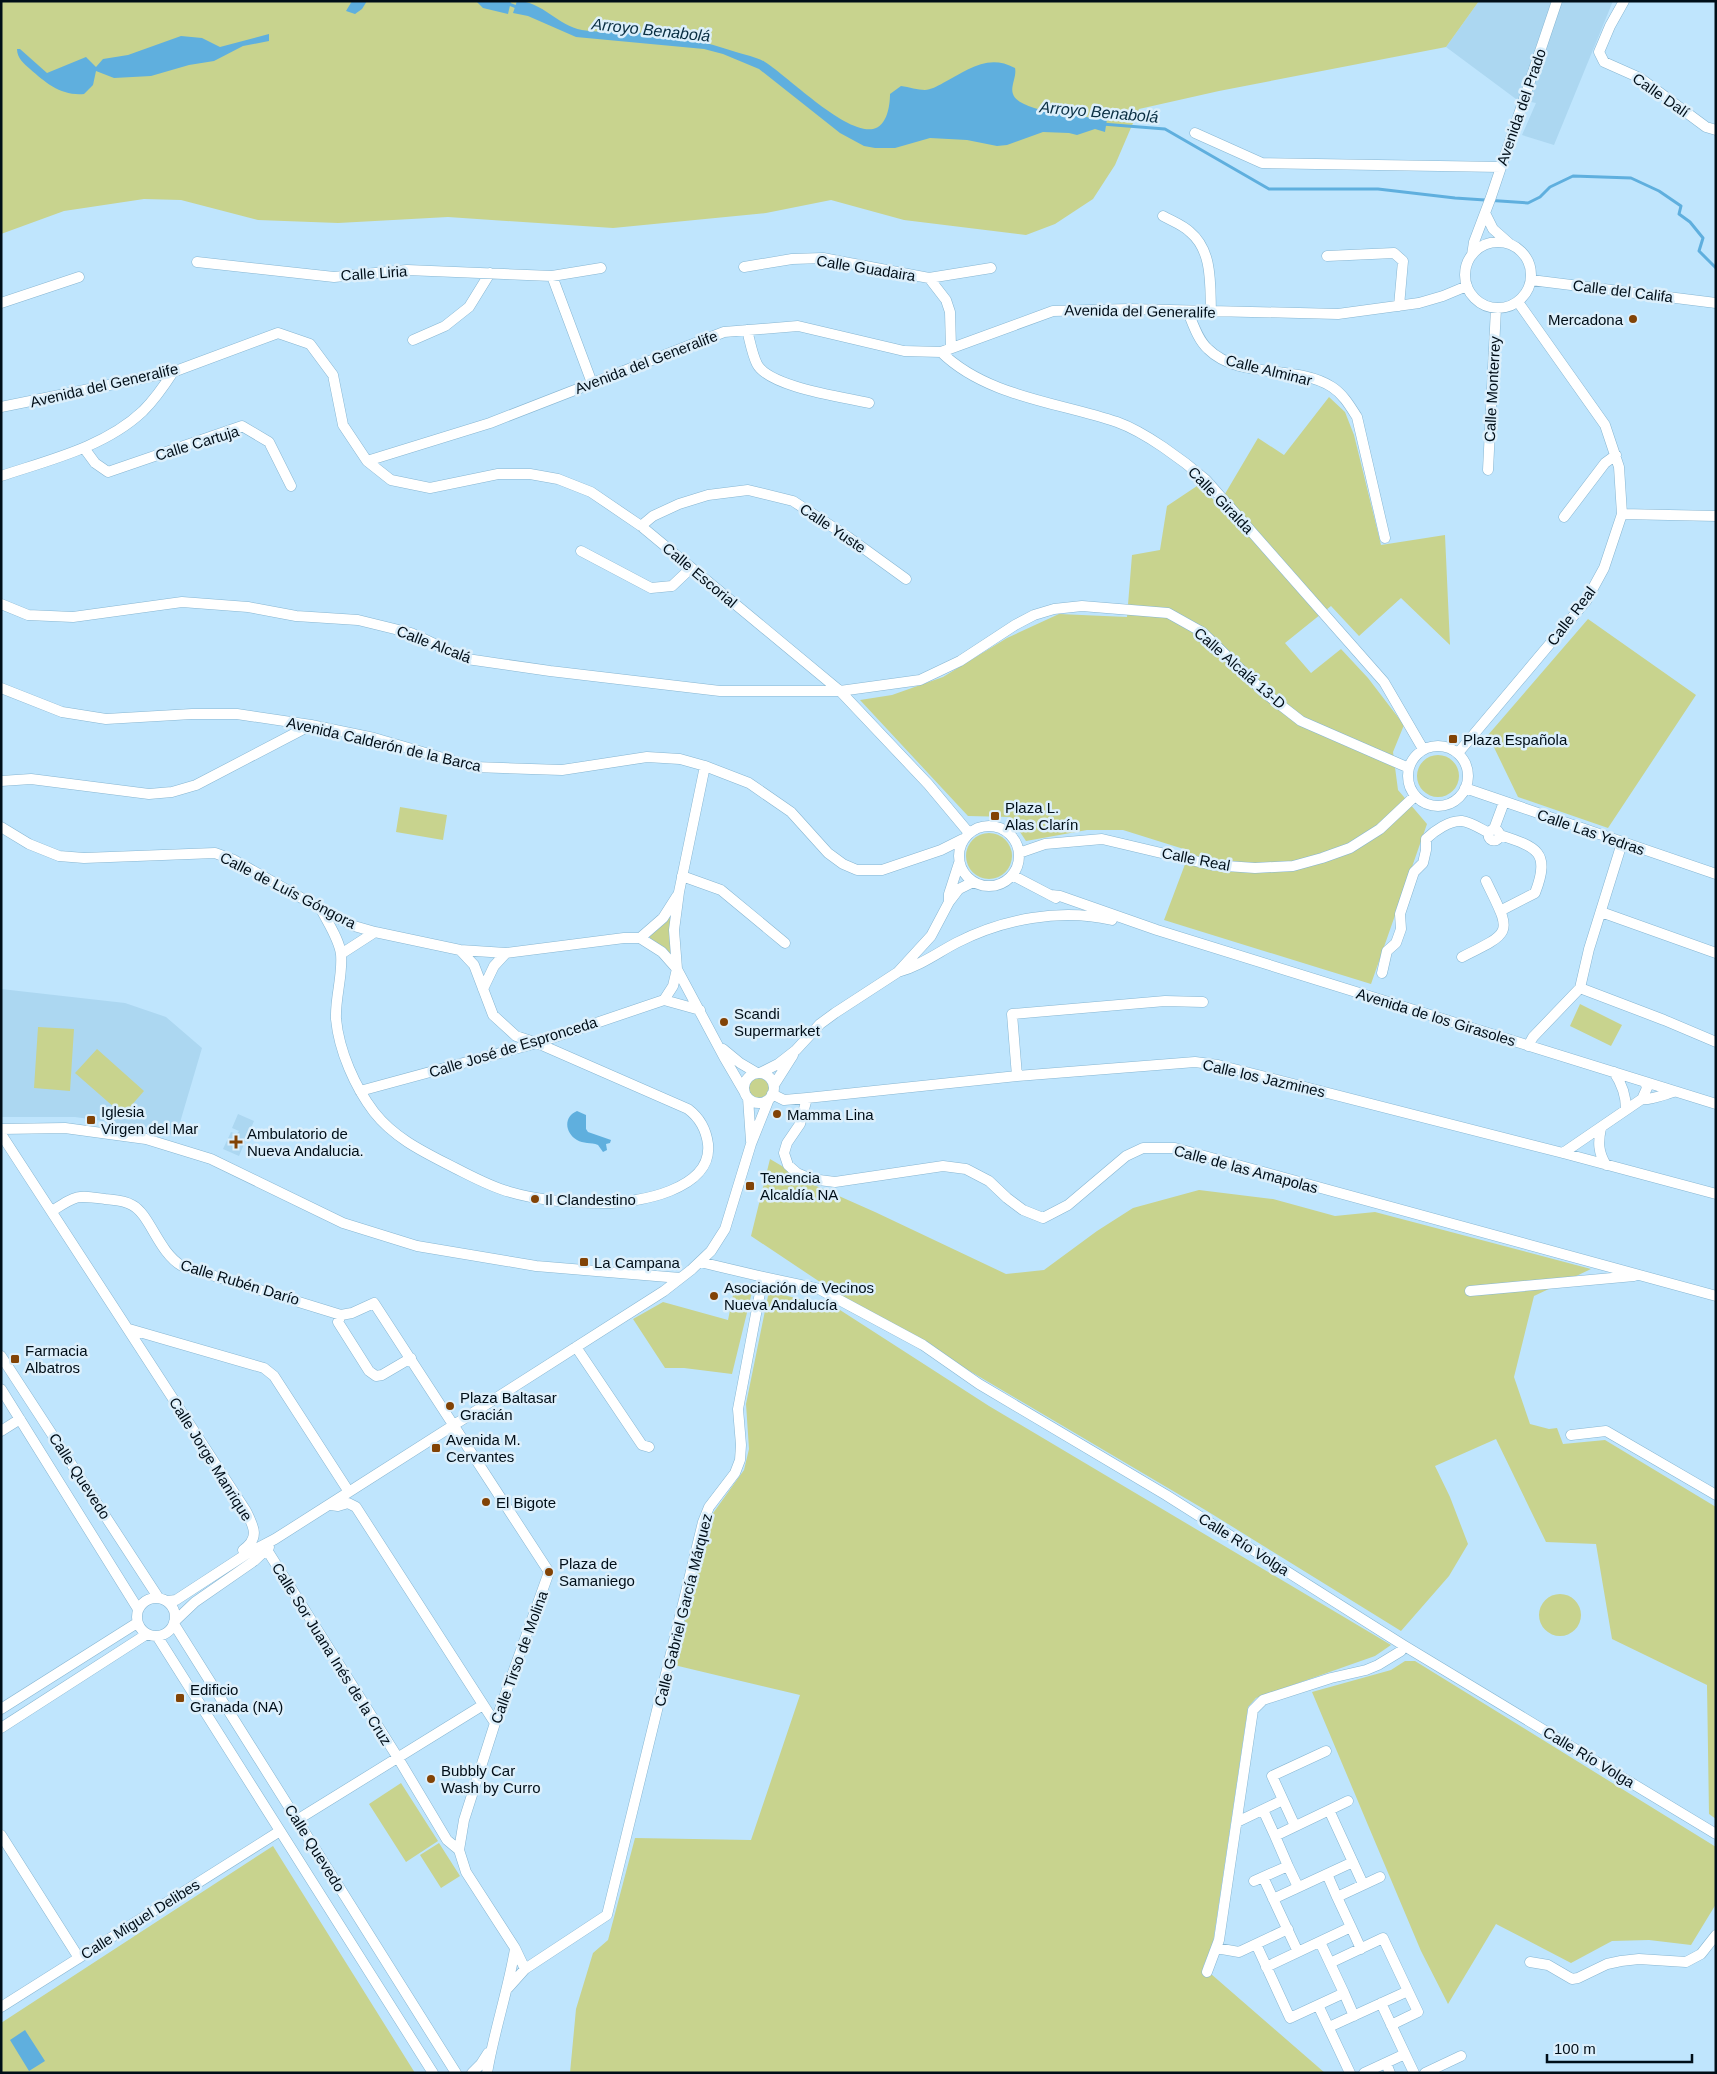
<svg xmlns="http://www.w3.org/2000/svg" width="1717" height="2074" viewBox="0 0 1717 2074" font-family="Helvetica,sans-serif">
	<style>
		.built { fill: #acd7f1 }
		.green { fill: #c8d38e }
		.water { fill: #5fafde }
		.lines { fill: none; stroke-linecap: round; stroke-linejoin: round }
		.stream { stroke: #5fafde; stroke-width: 3 }
		.minor-casing { stroke: #87b6d2; stroke-width: 11 }
		.minor { stroke: #fff; stroke-width: 10 }
		.poi-dot { fill: #824306; stroke: #dceffb; stroke-width: 2 }
		.labels { text-anchor: middle; dominant-baseline: central; stroke-width: 5; stroke-linejoin: round; paint-order: stroke }
		.street-label { font-size: 15px; fill: #000e18; stroke: #dceffb }
		.poi-label { font-size: 15px; fill: #000e18; stroke: #dceffb; text-anchor: start }
		.water-label { font-size: 16px; font-style: italic; fill: #092e42; stroke: #dceffb }
	</style>
	<rect width="100%" height="100%" fill="#bfe5fd"/>
	<path class="built" d="M1479,1H1613L1554,145L1522,135L1536,103L1516,99L1446,47Z
		M1,989L125,1003L166,1017L202,1048L176,1136L145,1127L75,1117H1Z
		M238,1114L254,1121L239,1156L223,1149L231,1132L237,1134L239,1131L232,1128Z"/>
	<path class="green" d="M1,1H1479L1446,47L1219,91L1139,109L1115,165L1093,199L1055,224L1026,235L904,220L831,200L766,213L613,228L448,217L338,223L258,220L181,200L144,199L64,211L1,234Z
		M1329,397L1345,412L1354,435L1381,545L1445,535L1450,645L1401,598L1359,636L1331,606L1285,643L1311,673L1341,649L1368,678L1404,725L1393,752L1398,790L1427,824L1371,984L1164,920L1190,851L1123,830H1087L1026,841L1010,817L968,816L860,700L892,695L943,677L1007,638L1059,614L1127,617L1132,555L1160,550L1167,506L1197,486L1219,504L1258,438L1284,455Z
		M1588,619L1696,695L1608,828L1518,797L1488,735Z
		M1417 776a21 21 0 1 1 42 0a21 21 0 1 1-42 0Z
		M400,807L447,815L443,840L396,832Z
		M966 856a23 23 0 1 1 46 0a23 23 0 1 1-46 0Z
		M672,912L673,958L650,939V936Z
		M1580,1004L1622,1025L1611,1046L1570,1026Z
		M38,1027L74,1029L70,1091L34,1088Z
		M97,1049L144,1091L123,1115L75,1073Z
		M749 1088a10 10 0 1 1 20 0a10 10 0 1 1-20 0Z
		M770,1159L814,1185L875,1212L1006,1274L1044,1270L1097,1231L1133,1208L1199,1190L1273,1199L1335,1216L1375,1212L1591,1269L1534,1296L1514,1377L1530,1424L1549,1429L1557,1428L1563,1444L1605,1440L1716,1507V1819L1709,1814L1707,1685L1612,1639L1596,1544L1546,1542L1496,1439L1435,1466L1450,1497L1468,1544L1449,1576L1401,1631L1207,1511L829,1288L751,1236Z
		M735,1285L753,1288L732,1374L684,1368H665L633,1319L663,1302L728,1320Z
		M769,1291L840,1310L989,1406L1391,1645L1375,1656L1256,1698L1248,1707L1213,1943L1203,1967L1325,2073H570L576,2009L593,1953L608,1940L635,1838L751,1840L800,1695L674,1665L711,1516L744,1470L749,1449L746,1404Z
		M1539 1615a21 21 0 1 1 42 0a21 21 0 1 1-42 0Z
		M1405,1661H1415L1716,1847V1904L1691,1945L1649,1940L1612,1941L1571,1963L1496,1924L1448,2004L1421,1951L1312,1692L1391,1670Z
		M401,1783L438,1841L406,1862L369,1804Z
		M439,1843L460,1876L441,1888L420,1855Z
		M273,1846L415,2073H1V2023Z"/>
	<path class="water" d="M352,1H367L362,9L355,14L346,11Z
		M476,1H511L508,14L483,8Z
		M517,1C542,1 558,26 582,30C602,33 623,31 643,33C675,35 706,42 736,52C745,55 757,57 765,62C790,78 845,134 873,129C887,126 890,106 890,94L901,86C909,87 918,90 925,90C930,90 938,86 943,83C967,70 988,53 1015,68C1017,76 1010,87 1013,94C1019,113 1089,117 1107,119L1105,132L1095,129L1077,135L1069,133L1043,132L1007,145L997,146L967,140L930,138L895,148H875L864,146L840,133L759,69L723,54L704,49L576,37L528,16L513,13Z
		M269,34V41L243,46L214,61L189,65L151,76L114,78L96,71L93,85L84,94C61,96 46,83 30,69C24,64 17,58 17,49H20L47,73L86,57L96,67L103,59L128,55L181,36L202,38L220,47Z
		M577,1111L586,1115V1129L588,1132L611,1140L610,1143L606,1144L607,1150L603,1152L598,1145C591,1142 583,1144 577,1140C565,1133 563,1117 577,1111Z
		M25,2030L45,2061L29,2071L10,2040Z"/>
	<g class="lines">
		<path class="stream" d="M501,1L519,8
			M1102,124L1165,129L1269,189H1378L1455,198L1528,203L1540,197L1550,187L1573,176L1631,178L1659,191L1681,206L1679,214L1690,222L1703,238L1699,251L1716,268"/>
		<g class="minor-casing">
			<path id="minor" d="M1624,1L1610,26L1599,52L1604,62L1640,78L1706,127L1716,130
				M1195,133L1262,163L1501,167
				M1485,213L1493,229L1510,244
				M1163,216C1172,221 1183,225 1190,232C1213,251 1210,285 1211,312
				M1465 275a33 33 0 1 1 66 0a33 33 0 1 1-66 0Z
				M1472,255L1474,242L1491,197L1557,1
				M1327,256L1394,253L1403,261L1399,306
				M197,262L334,277L407,270L552,276L601,268
				M744,267L792,259L823,258L929,278L991,268
				M552,276L592,383
				M929,278L946,300L950,312L951,348
				M1531,280L1716,303
				M1,303L79,277
				M1188,312C1193,324 1198,340 1208,349C1239,380 1297,364 1332,387C1343,394 1350,406 1357,417L1385,538
				M747,330C750,341 752,354 757,364C769,387 843,397 869,403
				M413,340L445,326L469,307L490,273
				M941,352C987,397 1058,402 1117,422C1145,432 1183,460 1206,480L1384,682L1423,749
				M1,407L173,372L278,333L310,344L333,375L343,425L367,461L391,480L430,488L498,474H530L558,479L591,492L641,526L840,691L928,784L969,833
				M84,448L95,463L108,472L242,426L269,442L291,486
				M367,461L490,423L724,332L798,326L904,351L941,352L1053,311L1129,309L1338,314L1419,303L1443,296L1467,286
				M1488,470L1496,308
				M1,476C49,460 105,447 143,411C155,399 164,386 173,372
				M1622,514L1716,516
				M1564,517L1605,463L1616,455
				M641,526L653,516L679,504L708,495L748,490L793,501L848,537L906,579
				M581,551L651,588L672,586L691,568
				M1,604L28,615L73,617L182,602L248,607L296,616L358,620L411,633L467,659L550,671L720,691H840L920,680L960,661L1015,625L1034,615L1054,609L1082,606L1168,613L1202,632L1265,693L1301,721L1409,768
				M1,688L62,712L106,719L192,714H237L311,725L374,738L474,767L562,770L647,757L680,759L705,766L749,783L791,812L828,853L843,864L857,870H882L941,850L963,839
				M1408 776a30 30 0 1 1 60 0a30 30 0 1 1-60 0Z
				M1458,753L1586,601L1604,568L1622,514L1619,467L1605,425L1518,302
				M1,781L31,779L149,794L172,792L196,785L311,725
				M1465,788L1716,874
				M959 856a30 30 0 1 1 60 0a30 30 0 1 1-60 0Z
				M1,827L29,844L59,856L84,858L215,853L234,860L321,909L354,926L375,932L460,950L506,953L624,938H640
				M1494,829L1504,802
				M1488.5 835a5.5 5.5 0 1 1 11 0a5.5 5.5 0 1 1-11 0Z
				M1019,853L1045,844L1102,839L1212,865L1255,868L1293,866L1322,858L1350,848L1380,829L1415,796
				M1012,875L1056,898
				M682,876L721,890L785,943
				M1051,895L1060,896L1157,930L1716,1104
				M949,901V894L959,863
				M321,909C328,923 339,939 341,954C343,976 335,997 336,1019C339,1051 355,1087 374,1112C395,1139 426,1153 455,1168C473,1177 491,1187 510,1192C540,1201 573,1203 604,1203C637,1203 713,1190 708,1144C706,1129 700,1118 688,1109L537,1043L516,1036L493,1015L474,965L460,950
				M1500,911L1535,893C1551,852 1537,847 1500,835
				M1601,912L1716,953
				M640,938L662,952L677,969L724,1057L745,1093
				M640,938L663,918L677,896
				M341,954L375,932
				M1462,957C1515,931 1511,933 1486,881
				M898,972C920,966 937,953 956,943C1003,919 1060,908 1112,920
				M1382,973L1387,951L1396,943L1401,929L1400,914L1414,872L1423,863L1426,850V839C1434,831 1450,820 1462,821C1471,822 1481,829 1489,833
				M1580,988L1664,1020L1716,1042
				M483,989L494,966L506,953
				M664,1000L673,986L677,969L674,930L679,892L705,766
				M664,1000L700,1010
				M1528,1046L1533,1037L1580,988L1589,949L1622,843
				M723,1049L740,1063L757,1073
				M1614,1072C1622,1084 1626,1096 1626,1109
				M760,1073L778,1064L796,1050L820,1024L835,1013L898,972L931,936L949,902L959,889L973,882
				M744 1088a15 15 0 1 1 30 0a15 15 0 1 1-30 0Z
				M1017,1076L1012,1014L1165,1001L1203,1002
				M774,1085L793,1055
				M360,1091L537,1043L664,1000
				M772,1094L784,1100L807,1098L1017,1076L1195,1062L1218,1065L1563,1153L1716,1194
				M748,1098L751,1141
				M807,1098L800,1124L787,1143L784,1153L788,1165L797,1173L811,1179L835,1182L943,1166L966,1169L989,1181L1007,1198L1023,1210L1043,1218L1068,1205L1126,1156L1143,1148H1175L1716,1296
				M1642,1099C1648,1101 1666,1094 1674,1092
				M1601,1128C1598,1142 1598,1152 1606,1165
				M1,1129L65,1128L146,1139L211,1159L343,1223L417,1246L536,1266L680,1278
				M1,1134L246,1511C254,1527 260,1538 243,1550
				M1563,1153L1642,1099L1647,1088L1645,1082
				M52,1211C77,1195 76,1195 105,1199C114,1200 124,1200 132,1205C150,1214 158,1252 182,1266L341,1315L352,1313L374,1303L549,1572L495,1723L464,1820L459,1850L466,1872L515,1948L525,1969
				M763,1277L819,1289L923,1345L979,1384L1166,1495L1403,1645L1716,1834
				M1470,1291L1634,1276
				M341,1315L338,1322L369,1371L376,1376L382,1375L411,1358
				M129,1329L264,1368L274,1376L349,1492
				M576,1347L642,1445L649,1447
				M1,1356L158,1597
				M1,1389L138,1609
				M1,1431L20,1419
				M1571,1435L1606,1431L1716,1495
				M331,1505L338,1506L348,1503L356,1507L495,1723
				M267,1550L398,1758L447,1840L459,1850
				M137 1617a19 19 0 1 1 38 0a19 19 0 1 1-38 0Z
				M168,1601L176,1600L248,1553L275,1539L330,1504L664,1291L691,1270L711,1251L725,1229L751,1144L769,1099
				M174,1622L195,1602L254,1561L269,1547
				M174,1624L456,2073
				M157,1636L433,2073
				M1,1709L137,1623
				M1,1728L147,1634
				M1263,1810L1275,1836L1348,1801
				M1329,1810L1363,1884
				M297,1820L483,1705
				M1237,1822L1283,1800
				M1295,1826L1272,1776L1326,1751
				M1,1835L79,1958
				M1275,1836L1288,1866
				M1353,1862L1327,1874L1337,1897L1380,1877
				M1263,1877L1298,1952
				M1254,1881L1288,1866L1298,1887
				M1337,1897L1351,1927
				M1273,1899L1327,1874
				M1320,1942L1344,1993
				M1256,1944L1290,2018L1344,1993L1354,2016
				M1216,1948L1239,1952L1288,1929
				M1530,1962L1548,1965L1572,1979L1578,1978L1607,1964L1621,1961L1639,1959L1686,1962L1701,1954L1716,1935
				M1330,1963L1383,1938L1408,1991
				M1266,1967L1351,1927L1361,1949
				M1207,1972L1219,1940L1253,1710L1263,1700L1331,1678L1366,1670L1378,1665L1401,1651L1403,1645
				M508,1988L525,1969L607,1915L703,1522L709,1507L735,1473L740,1460L741,1445L738,1409L763,1277L700,1262
				M1381,2003L1405,2054
				M1318,2005L1350,2073
				M1,2007L280,1831
				M1329,2027L1408,1991L1418,2012L1391,2025
				M1386,2063L1390,2073
				M472,2073L481,2064L488,2053
				M487,2073C494,2031 508,1991 515,1949
				M1364,2073L1405,2054L1414,2073
				M1425,2073L1461,2056"/>
		</g>
		<use href="#minor" class="minor"/>
	</g>
	<g class="poi-dot">
		<circle cx="1633" cy="319" r="5"/>
		<rect x="1448" y="734" width="10" height="10" rx="2.5"/>
		<rect x="990" y="811" width="10" height="10" rx="2.5"/>
		<circle cx="724" cy="1022" r="5"/>
		<circle cx="777" cy="1114" r="5"/>
		<rect x="86" y="1115" width="10" height="10" rx="2.5"/>
		<path d="M233.5 1134.5h5v5h5v5h-5v5h-5v-5h-5v-5h5z"/>
		<rect x="745" y="1181" width="10" height="10" rx="2.5"/>
		<circle cx="535" cy="1199" r="5"/>
		<rect x="579" y="1257" width="10" height="10" rx="2.5"/>
		<circle cx="714" cy="1296" r="5"/>
		<rect x="10" y="1354" width="10" height="10" rx="2.5"/>
		<circle cx="450" cy="1406" r="5"/>
		<rect x="431" y="1443" width="10" height="10" rx="2.5"/>
		<circle cx="486" cy="1502" r="5"/>
		<circle cx="549" cy="1572" r="5"/>
		<rect x="175" y="1693" width="10" height="10" rx="2.5"/>
		<circle cx="431" cy="1779" r="5"/>
	</g>
	<g class="labels">
		<g class="street-label">
			<text transform="translate(1661 95) rotate(35)">Calle Dalí</text>
			<text transform="translate(1521 107) rotate(-71)">Avenida del Prado</text>
			<text transform="translate(866 268) rotate(9)">Calle Guadaira</text>
			<text transform="translate(374 273) rotate(-4)">Calle Liria</text>
			<text transform="translate(1623 291) rotate(7)">Calle del Califa</text>
			<text transform="translate(1140 311) rotate(1)">Avenida del Generalife</text>
			<text transform="translate(646 362) rotate(-21)">Avenida del Generalife</text>
			<text transform="translate(1269 370) rotate(14)">Calle Alminar</text>
			<text transform="translate(104 385) rotate(-13)">Avenida del Generalife</text>
			<text transform="translate(1492 389) rotate(-87)">Calle Monterrey</text>
			<text transform="translate(197 443) rotate(-17)">Calle Cartuja</text>
			<text transform="translate(1221 500) rotate(46)">Calle Giralda</text>
			<text transform="translate(833 528) rotate(34)">Calle Yuste</text>
			<text transform="translate(700 575) rotate(40)">Calle Escorial</text>
			<text transform="translate(1571 616) rotate(-53)">Calle Real</text>
			<text transform="translate(434 644) rotate(21)">Calle Alcalá</text>
			<text transform="translate(1240 668) rotate(41)">Calle Alcalá 13-D</text>
			<text transform="translate(384 744) rotate(13)">Avenida Calderón de la Barca</text>
			<text transform="translate(1591 832) rotate(19)">Calle Las Yedras</text>
			<text transform="translate(1196 859) rotate(11)">Calle Real</text>
			<text transform="translate(288 890) rotate(27)">Calle de Luís Góngora</text>
			<text transform="translate(1436 1017) rotate(17)">Avenida de los Girasoles</text>
			<text transform="translate(513 1047) rotate(-17)">Calle José de Espronceda</text>
			<text transform="translate(1264 1078) rotate(13)">Calle los Jazmines</text>
			<text transform="translate(1246 1169) rotate(15)">Calle de las Amapolas</text>
			<text transform="translate(240 1282) rotate(17)">Calle Rubén Darío</text>
			<text transform="translate(211 1459) rotate(58)">Calle Jorge Manrique</text>
			<text transform="translate(80 1476) rotate(57)">Calle Quevedo</text>
			<text transform="translate(1244 1544) rotate(32)">Calle Río Volga</text>
			<text transform="translate(683 1610) rotate(-76)">Calle Gabriel García Márquez</text>
			<text transform="translate(332 1654) rotate(58)">Calle Sor Juana Inés de la Cruz</text>
			<text transform="translate(519 1657) rotate(-70)">Calle Tirso de Molina</text>
			<text transform="translate(1589 1757) rotate(31)">Calle Río Volga</text>
			<text transform="translate(315 1848) rotate(58)">Calle Quevedo</text>
			<text transform="translate(140 1919) rotate(-32)">Calle Miguel Delibes</text>
		</g>
		<g class="poi-label">
			<text x="1623" y="319" text-anchor="end">Mercadona</text>
			<text x="1463" y="739">Plaza Española</text>
			<text x="1005" y="807">Plaza L.<tspan x="1005" dy="17">Alas Clarín</tspan></text>
			<text x="734" y="1013">Scandi<tspan x="734" dy="17">Supermarket</tspan></text>
			<text x="101" y="1111">Iglesia<tspan x="101" dy="17">Virgen del Mar</tspan></text>
			<text x="787" y="1114">Mamma Lina</text>
			<text x="247" y="1133">Ambulatorio de<tspan x="247" dy="17">Nueva Andalucia.</tspan></text>
			<text x="760" y="1177">Tenencia<tspan x="760" dy="17">Alcaldía NA</tspan></text>
			<text x="545" y="1199">Il Clandestino</text>
			<text x="594" y="1262">La Campana</text>
			<text x="724" y="1287">Asociación de Vecinos<tspan x="724" dy="17">Nueva Andalucía</tspan></text>
			<text x="25" y="1350">Farmacia<tspan x="25" dy="17">Albatros</tspan></text>
			<text x="460" y="1397">Plaza Baltasar<tspan x="460" dy="17">Gracián</tspan></text>
			<text x="446" y="1439">Avenida M.<tspan x="446" dy="17">Cervantes</tspan></text>
			<text x="496" y="1502">El Bigote</text>
			<text x="559" y="1563">Plaza de<tspan x="559" dy="17">Samaniego</tspan></text>
			<text x="190" y="1689">Edificio<tspan x="190" dy="17">Granada (NA)</tspan></text>
			<text x="441" y="1770">Bubbly Car<tspan x="441" dy="17">Wash by Curro</tspan></text>
		</g>
		<g class="water-label">
			<text transform="translate(651 30) rotate(6)">Arroyo Benabolá</text>
			<text transform="translate(1099 112) rotate(5)">Arroyo Benabolá</text>
		</g>
	</g>
	<rect width="1717" height="2074" fill="none" stroke="#000e18" stroke-width="5"/>
	<path d="M1547 2054v8h145v-8" fill="none" stroke="#000e18" stroke-width="2.5"/>
	<text x="1554" y="2054" font-size="15" fill="#000e18" stroke="#dceffb" stroke-width="4" paint-order="stroke">100 m</text>
</svg>
